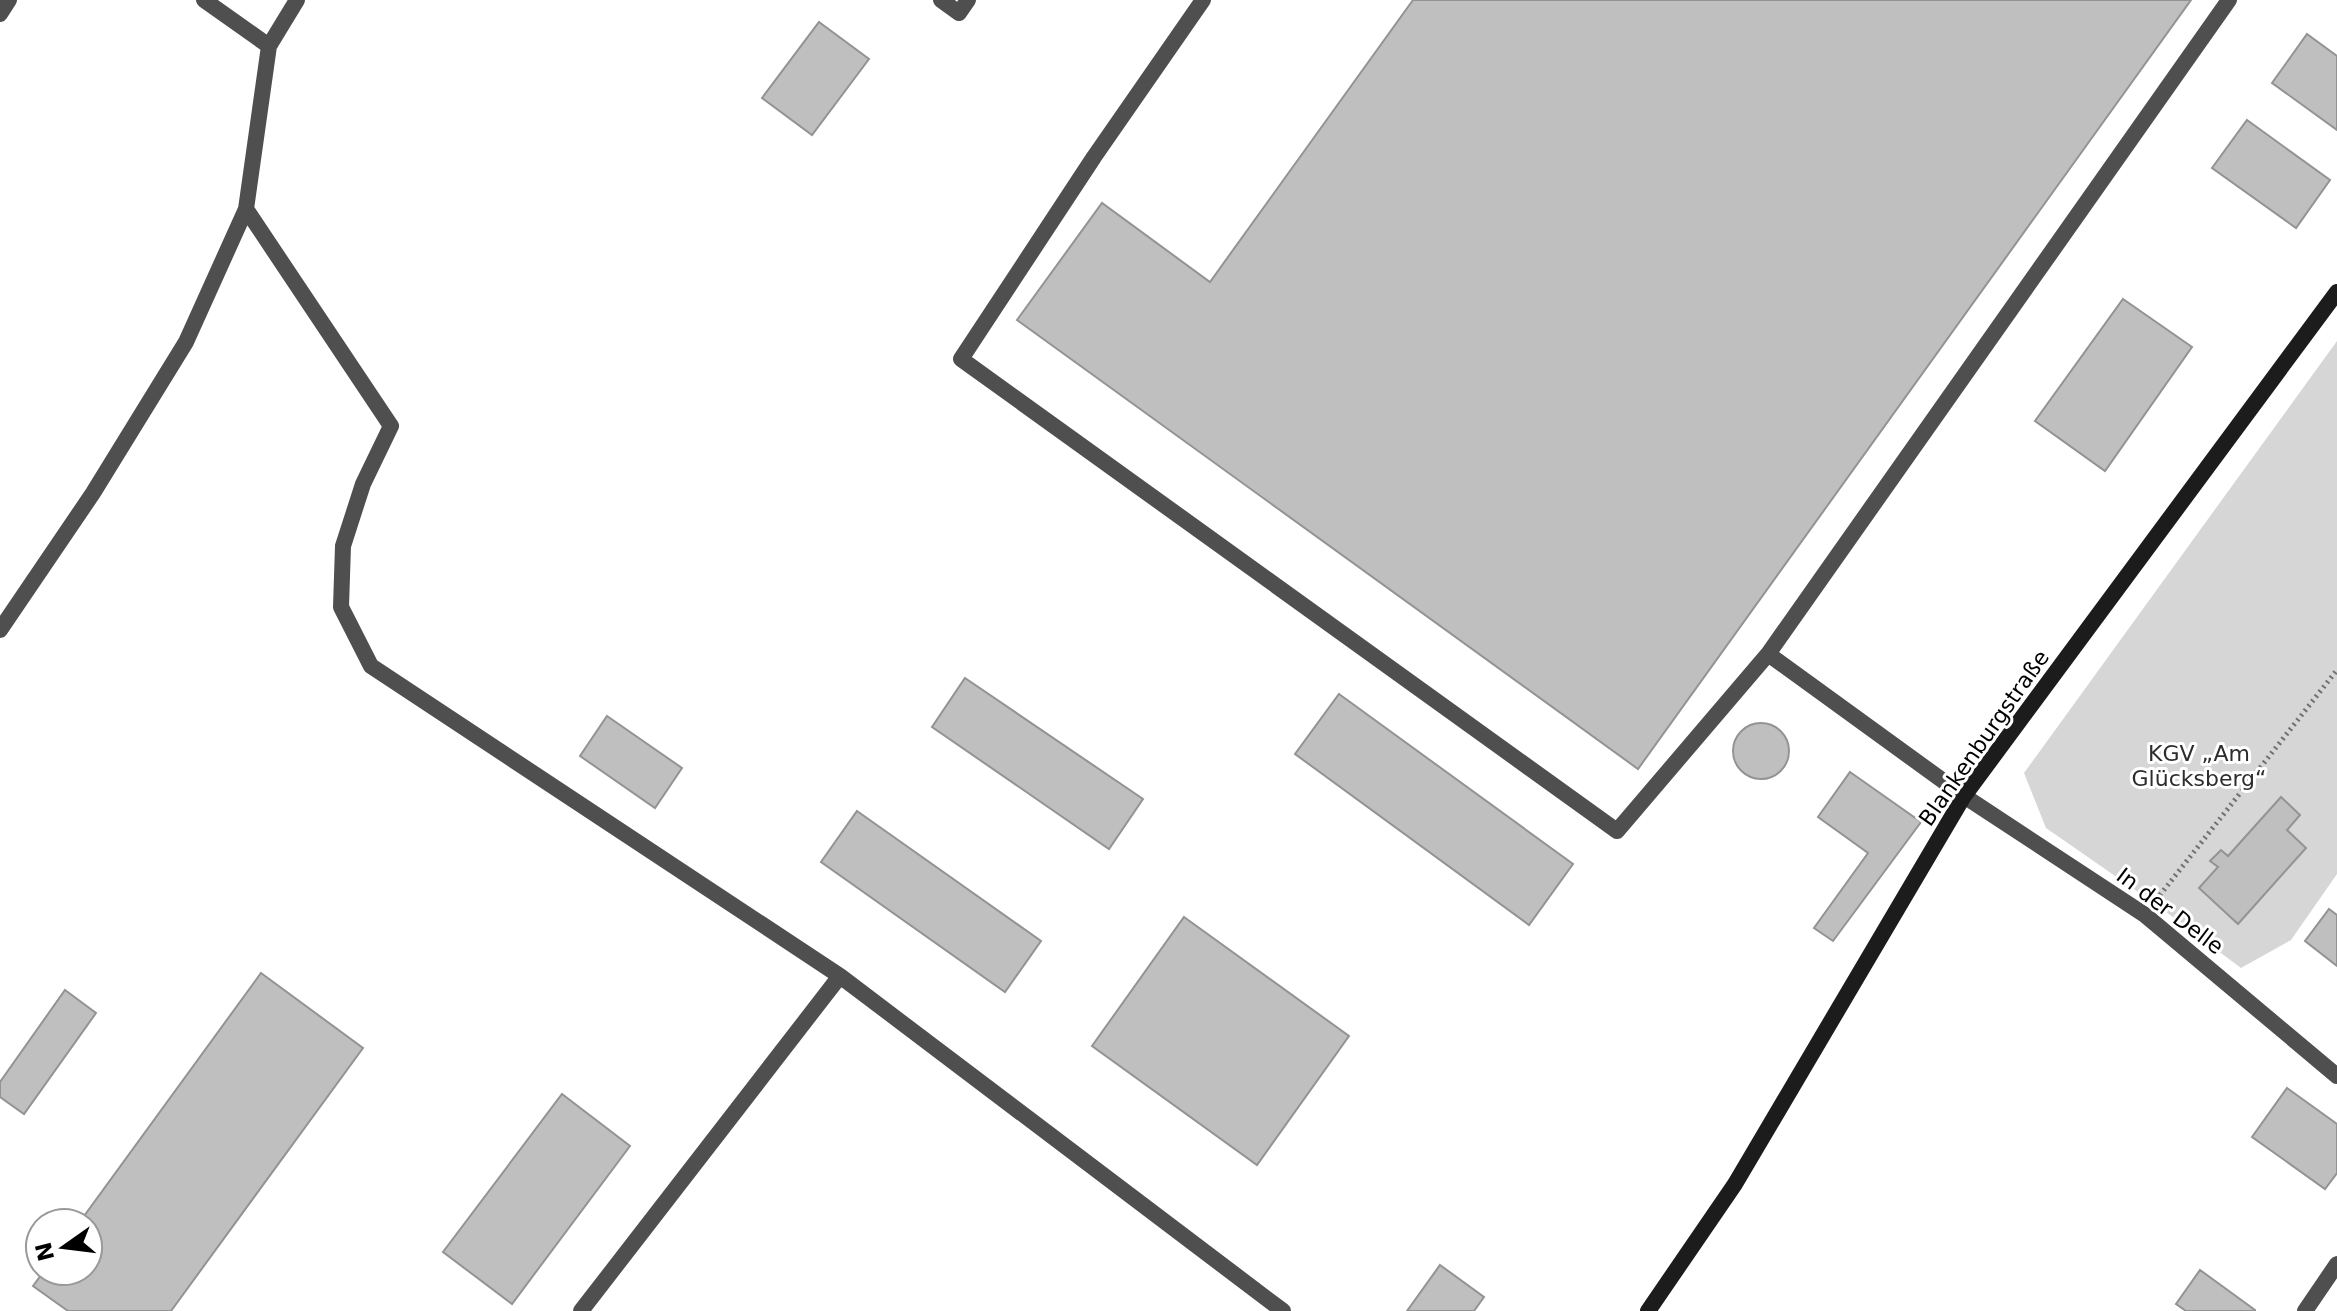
<svg xmlns="http://www.w3.org/2000/svg" width="2337" height="1311" viewBox="0 0 2337 1311" font-family="'DejaVu Sans',sans-serif">
	<style>
		.green { fill: #d6d6d6 }
		.building { fill: #bfbfbf; stroke: #939393; stroke-width: 2 }
		.lines { fill: none; stroke-linecap: round; stroke-linejoin: round }
		.path { stroke: #717171; stroke-width: 5; stroke-dasharray: 2 4; stroke-linecap: butt }
		.service { stroke: #4f4f4f; stroke-width: 16 }
		.minor { stroke: #4f4f4f; stroke-width: 16 }
		.secondary { stroke: #1c1c1c; stroke-width: 16 }
		.labels { text-anchor: middle; dominant-baseline: central; stroke-width: 6; stroke-linejoin: round; paint-order: stroke }
		.street-label { font-size: 22px; fill: #000; stroke: #fff }
		.park-label { font-size: 22px; fill: #2d2d2d; stroke: #fff }
	</style>
	<rect width="100%" height="100%" fill="#fff"/>
	<path class="green" d="M2337,341V874L2291,940L2241,968L2154,903L2046,828L2024,773Z"/>
	<path class="building" d="M1413,0H2191L1638,769L1017,320L1102,203L1210,282Z
		M819,22L869,59L812,135L762,98Z
		M2307,34L2337,56V130L2272,83Z
		M2247,120L2330,180L2296,228L2212,168Z
		M2123,299L2192,347L2105,471L2035,421Z
		M965,678L1143,799L1109,849L932,727Z
		M1339,694L1573,864L1529,925L1295,754Z
		M607,716L682,768L655,808L580,756Z
		M1733 751a28 28 0 1 1 56 0a28 28 0 1 1-56 0Z
		M1850,772L1921,822L1833,941L1814,928L1868,853L1818,817Z
		M2281,797L2300,815L2287,830L2306,848L2238,924L2199,888L2218,867L2210,861L2221,850L2228,856Z
		M857,811L1041,941L1005,992L821,862Z
		M2329,909L2337,915V966L2305,941Z
		M1184,917L1349,1036L1257,1165L1092,1046Z
		M261,973L363,1048L171,1311H68L33,1286L44,1271H88V1223H79Z
		M65,990L96,1013L24,1114L0,1097V1082Z
		M2287,1088L2337,1124V1173L2325,1189L2252,1137Z
		M562,1094L630,1146L512,1304L443,1252Z
		M1440,1265L1484,1297L1474,1311H1407Z
		M2200,1270L2255,1310V1311H2186L2176,1304Z"/>
	<g class="lines">
		<path class="path" d="M2160,895L2337,670"/>
		<path class="service" d="M204,0L269,46
			M941,0L959,13L968,0
			M1203,0L1094,157L961,359L1617,831L1768,654
			M0,14L9,0
			M246,209L391,426L363,484L343,546L341,607L371,666L840,976L1283,1311
			M0,630L93,493L186,342L246,209L269,46L297,0
			M1964,796L1768,654L2229,0
			M581,1311L840,976"/>
		<path class="minor" d="M1964,796L2145,915L2337,1076
			M2305,1311L2337,1264"/>
		<path class="secondary" d="M1648,1311L1735,1184L1964,796L2337,292"/>
	</g>
	<g class="labels">
		<g class="street-label">
			<text transform="translate(1984 738) rotate(-55)">Blankenburgstraße</text>
			<text transform="translate(2170 911) rotate(37)">In der Delle</text>
		</g>
		<g class="park-label">
			<text x="2199" y="753">KGV „Am<tspan x="2199" dy="25">Glücksberg“</tspan></text>
		</g>
	</g>
	<g transform="translate(64 1247) rotate(256)"><circle r="38" fill="#ffffff" stroke="#999999" stroke-width="2"/>
	<path d="M0-6L14 30L0 20L-14 30Z" fill="#000000"/>
	<text y="-12" font-size="22" font-weight="bold" text-anchor="middle" fill="#000000">N</text>
	</g>
</svg>
